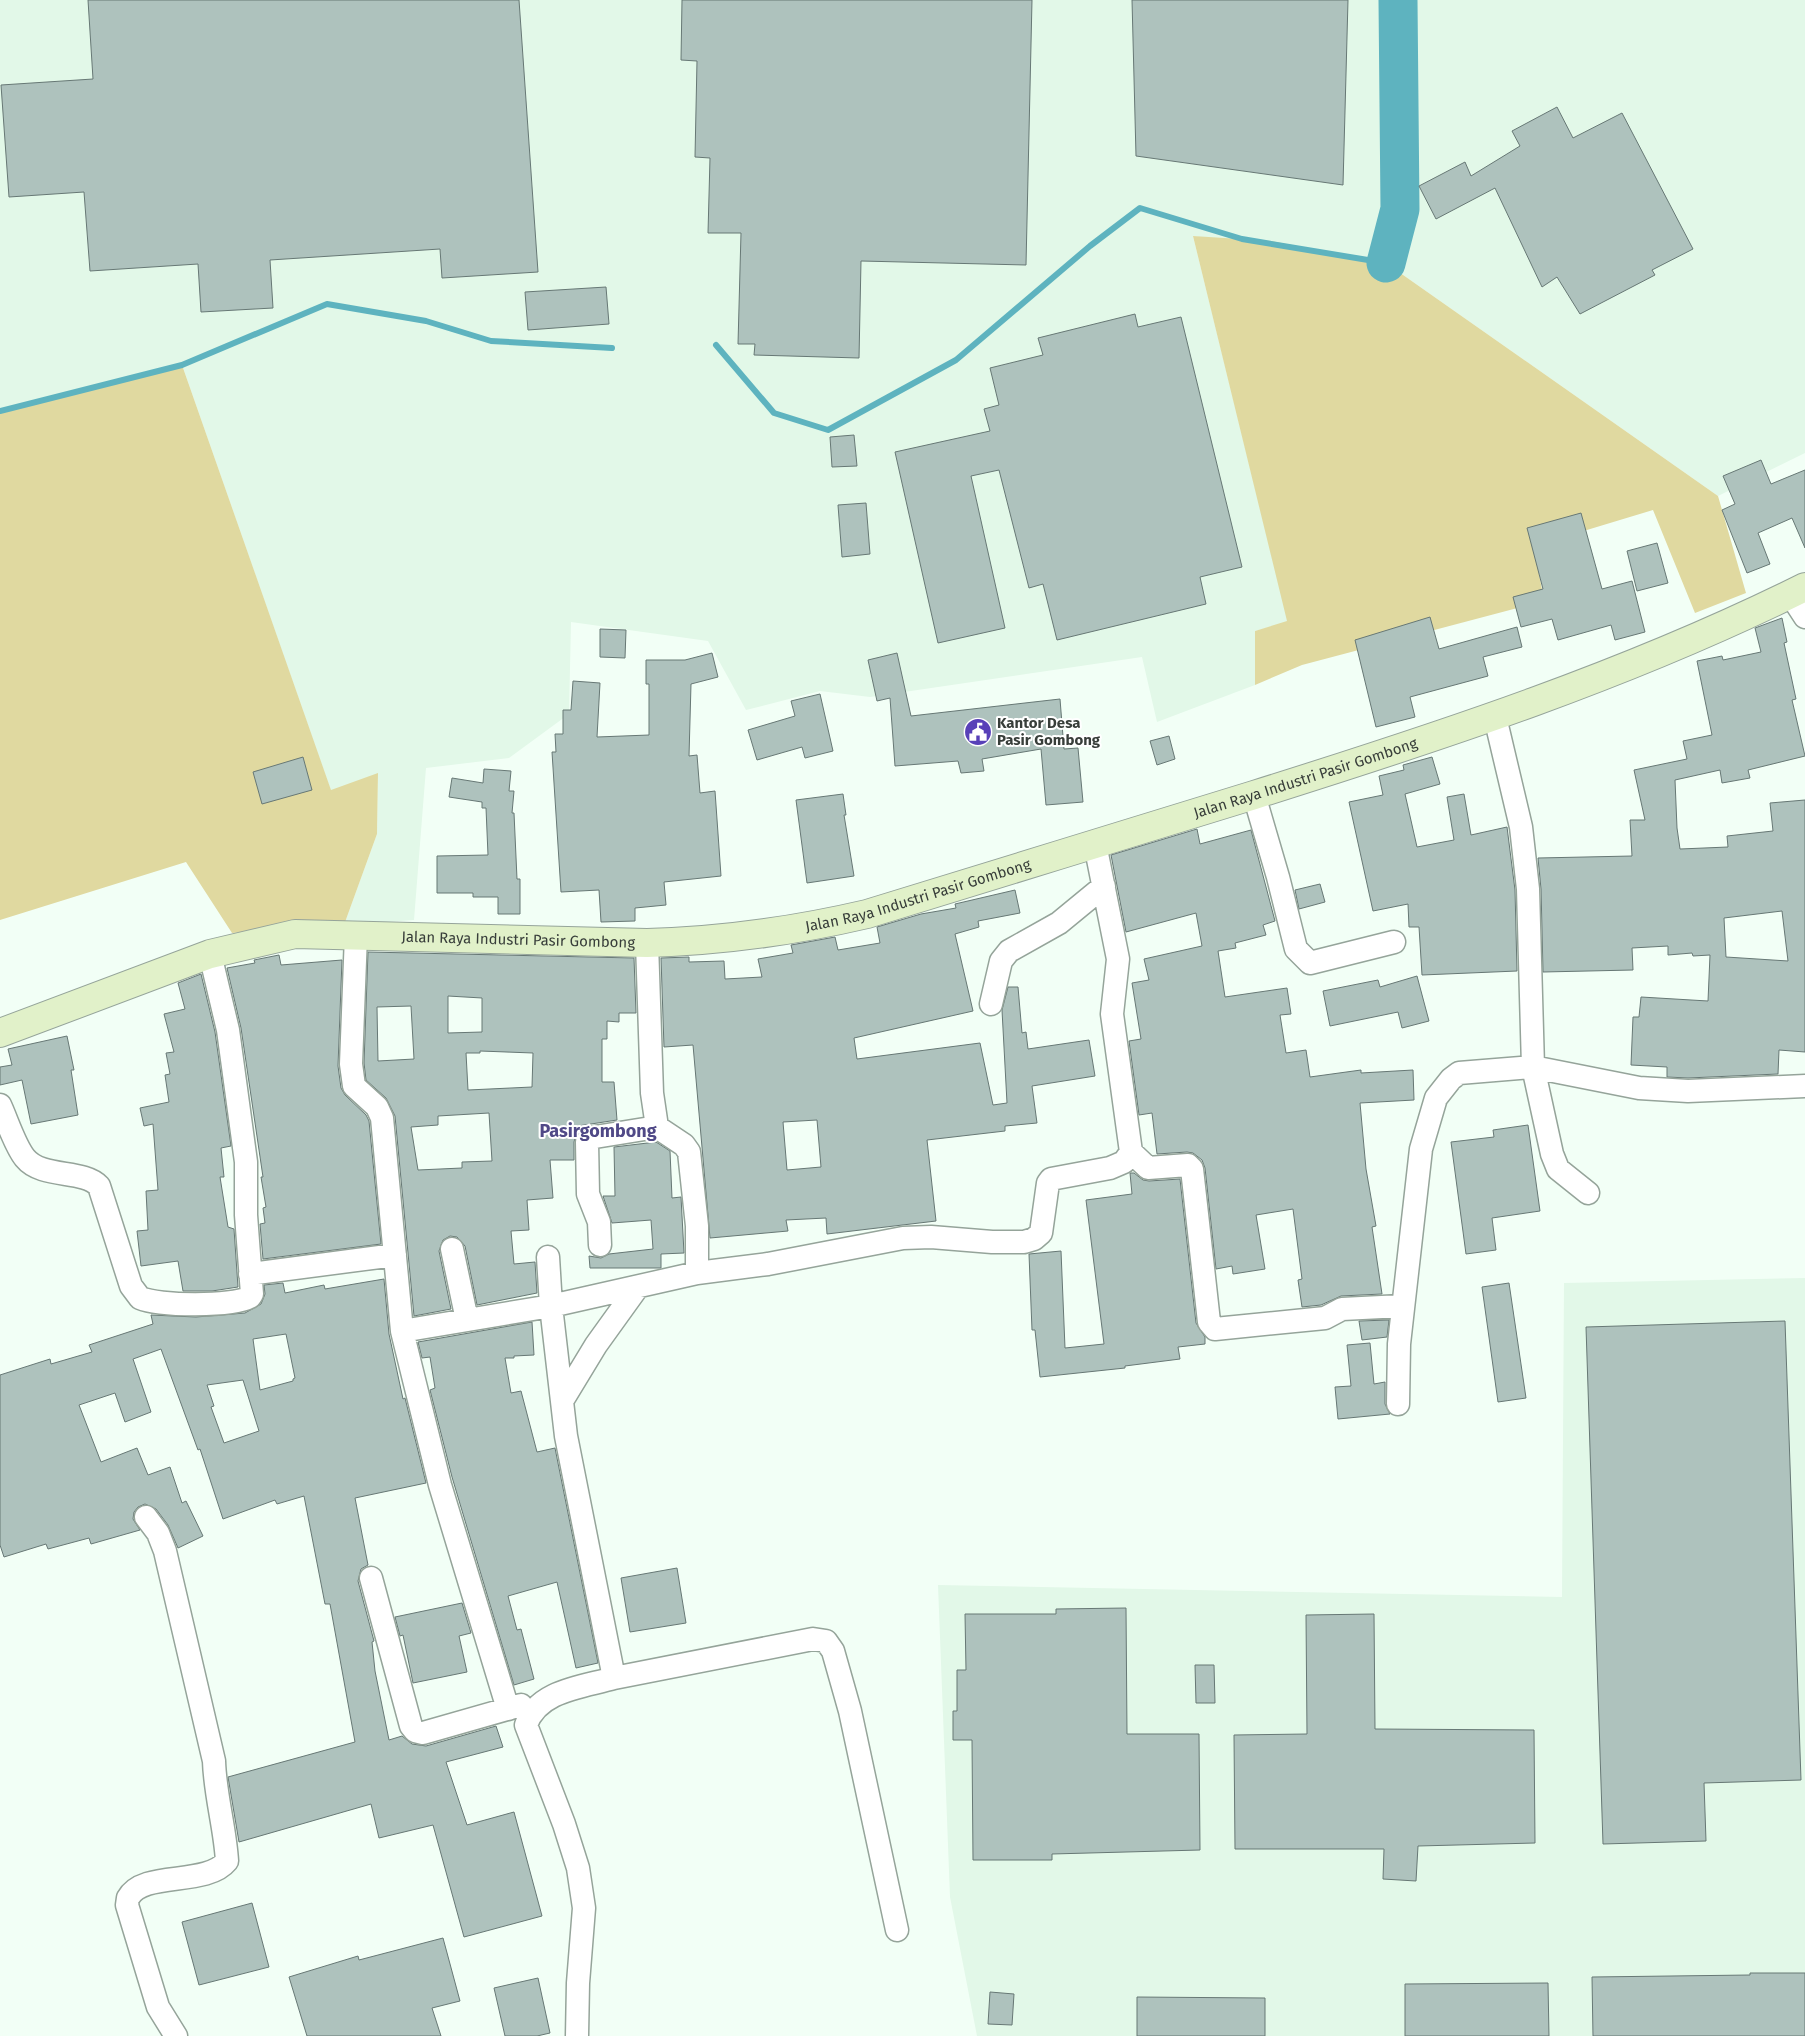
<svg xmlns="http://www.w3.org/2000/svg" width="1805" height="2036" viewBox="0 0 1805 2036" font-family="'Fira Sans',sans-serif">
	<style>
		.built { fill: #e2f8e8 }
		.green { fill: #e0d9a0 }
		.lines { fill: none; stroke-linecap: round; stroke-linejoin: round }
		.stream { stroke: #5eb3bf; stroke-width: 6 }
		.river { stroke: #5eb3bf; stroke-width: 39 }
		.building { fill: #aec2bd; stroke: #677875; fill-rule: evenodd }
		.street-casing { stroke: #95a49a; stroke-width: 25 }
		.secondary-casing { stroke: #95a49a; stroke-width: 30 }
		.street { stroke: #fff; stroke-width: 22 }
		.secondary { stroke: #e1f1c9; stroke-width: 28 }
		.labels { text-anchor: middle; dominant-baseline: central; stroke-width: 4; stroke-linejoin: round; paint-order: stroke }
		.poi-label { font-size: 15px; font-weight: bold; fill: #383e3a; stroke: #fff; text-anchor: start }
		.street-label { font-size: 15px; fill: #383e3a; stroke: #fff }
		.quarter-label { font-size: 18px; font-weight: bold; fill: #504987; stroke: #fff }
	</style>
	<rect width="100%" height="100%" fill="#f2fff6"/>
	<path class="built" d="M0,0H1805V453L1718,496L1386,263L1193,236L1288,622L1255,631V685L1157,722L1142,657L870,697L820,691L746,710L708,641L571,622L569,714L509,758L426,768L414,920L344,925L377,834L378,774L331,791L182,365L0,411Z
		M1805,1278V2036H977L950,1897L938,1585L1562,1597L1564,1283Z"/>
	<path class="green" d="M1193,236L1271,241L1386,263L1718,496L1746,593L1695,613L1653,510L1534,546L1544,601L1302,665L1255,685V631L1287,621Z
		M182,365L331,790L378,773L377,834L344,925L232,933L186,862L0,920V411Z"/>
	<g class="lines">
		<path class="stream" d="M716,345L774,413L828,430L956,360L1090,246L1140,208L1242,239L1386,263
			M0,411L182,365L327,304L426,321L491,341L612,348"/>
		<path class="river" d="M1386,263L1400,209L1398,0"/>
	</g>
	<path class="building" d="M88,0H519L538,272L442,278L440,249L270,260L273,308L201,312L198,264L90,271L84,192L9,197L1,85L93,79Z
		M682,0H1032L1026,265L861,261L859,358L754,355L755,344H738L741,233H708L710,158L695,157L697,61L681,60Z
		M1132,0H1348L1343,185L1136,156Z
		M1557,107L1573,138L1622,113L1693,249L1652,270L1655,275L1580,314L1557,277L1542,287L1495,188L1436,219L1419,186L1465,162L1471,176L1520,146L1512,131Z
		M606,287L609,324L528,330L525,292Z
		M1135,314L1138,327L1181,317L1242,567L1200,577L1206,604L1057,640L1043,584L1029,588L999,470L971,476L1005,628L938,643L895,452L990,431L984,409L999,405L990,368L1043,355L1038,338Z
		M854,435L857,466L832,467L830,437Z
		M1761,460L1771,484L1805,470V548L1792,518L1758,533L1770,564L1747,573L1722,510L1735,504L1723,476Z
		M866,503L870,554L842,557L838,505Z
		M1581,513L1602,589L1632,581L1645,632L1615,640L1611,625L1558,640L1552,619L1521,627L1513,597L1543,589L1527,528Z
		M1657,543L1668,583L1637,591L1627,551Z
		M1430,617L1439,649L1517,627L1522,647L1483,657L1488,676L1410,697L1415,717L1376,727L1355,640Z
		M1782,618L1787,642L1784,643L1796,699L1792,700L1805,756L1748,770L1750,778L1722,783L1720,770L1675,780L1677,828L1680,849L1728,847L1727,836L1773,831L1770,803L1805,800V1052L1779,1050L1778,1074L1688,1078L1667,1077V1067L1631,1065L1633,1017H1639L1641,997L1708,1001L1710,955L1693,956L1692,953L1668,955V946L1632,948L1633,970L1543,972L1541,889L1538,858L1632,856L1630,820H1645L1634,770L1687,759L1683,741L1712,735L1697,661L1722,656L1723,660L1761,652L1755,628ZM1782,911L1788,961L1726,957L1724,918Z
		M600,629L626,630L625,658L600,657Z
		M712,653L718,677L691,684L689,756L697,755L700,793L715,791L721,876L664,882L666,905L635,908V921L601,922L599,890L561,892L552,752H556L555,734H563V710H571L573,681L600,683L597,737L649,735V684H646V660H685Z
		M897,653L911,716L1060,699L1064,749L1078,748L1083,802L1046,805L1041,749L982,759L984,771L961,773L958,761L895,766L890,698L877,701L868,660Z
		M820,694L833,751L805,758L802,747L757,760L748,730L795,716L791,701Z
		M1169,736L1175,759L1157,765L1150,741Z
		M303,757L312,790L262,804L253,772Z
		M1432,757L1440,784L1405,794L1417,847L1454,840L1447,797L1464,794L1471,835L1507,827L1515,890L1517,971L1422,975L1419,927H1409L1408,904L1373,911L1349,802L1383,795L1379,776L1404,770L1403,765Z
		M484,769L511,771L509,791H514L512,813H514L517,879H520V914H498V897H473V893H437V856L488,855L486,808H482V802L449,797L452,778L483,783Z
		M843,794L846,815H844L854,876L807,883L796,800Z
		M1197,829L1200,844L1251,830L1275,921L1263,925L1266,935L1235,943L1236,948L1218,951L1225,997L1287,988L1291,1014L1280,1015L1286,1053L1306,1050L1310,1077L1361,1070V1073L1413,1070L1414,1100L1360,1103L1366,1169L1376,1226L1372,1227L1382,1294L1341,1296L1321,1305L1302,1307L1298,1280L1302,1279L1293,1209L1256,1215L1265,1269L1233,1274L1232,1266L1216,1269L1205,1168L1202,1160L1193,1153L1187,1152L1157,1154L1152,1113L1139,1115L1129,1041L1141,1039L1132,983L1149,980L1144,959L1202,946L1196,913L1126,932L1111,855Z
		M1320,884L1325,902L1299,909L1295,890Z
		M1015,890L1020,913L978,921L979,927L955,934L973,1011L854,1038L857,1059L980,1043L993,1105L1007,1103L1002,1010L1008,987H1018L1022,1033L1026,1032L1028,1049L1089,1040L1095,1076L1032,1086L1037,1123L1005,1126V1131L927,1140L936,1221L827,1234L826,1218L786,1220L788,1231L710,1238L693,1045L664,1047L661,958L689,957V962L724,961L725,979L762,977L758,959L793,953L791,945L835,937L838,950L880,943L877,927L921,914L956,908L955,904ZM817,1120L821,1167L787,1170L783,1122Z
		M368,952L634,958L636,1013H619V1022L607,1021V1039H602V1082H614L617,1120L578,1126L574,1142V1160H550L553,1198L527,1200L529,1230L511,1231L514,1264L535,1262L537,1293L477,1305L465,1246L457,1237L450,1236L443,1240L439,1251L451,1309L414,1316L395,1116L386,1098L366,1080L364,1063ZM448,996L482,998V1032L448,1033ZM411,1006L414,1059L378,1061L377,1007ZM480,1051L533,1053L532,1087L468,1090L466,1053H480ZM489,1113L492,1161L462,1162V1168L418,1170L411,1127L438,1125V1116Z
		M279,955L281,965L342,960L338,1066L341,1088L345,1095L366,1115L369,1121L381,1244L263,1259L260,1224L265,1223L263,1208L266,1207L261,1177H263L241,1028L227,968L255,963L254,960Z
		M201,974L215,1032L231,1146L221,1148L224,1177H220L228,1227L234,1229L238,1287L212,1291H183L178,1261L141,1266L137,1231L148,1230L146,1191L158,1190L153,1124L144,1126L140,1108L169,1102L165,1075L170,1074L166,1053L174,1052L164,1014L185,1009L178,983Z
		M1417,976L1429,1021L1402,1028L1398,1012L1330,1026L1323,991L1378,980L1380,987Z
		M67,1036L74,1070H71L78,1115L31,1124L22,1080L0,1085V1067L12,1065L8,1049Z
		M1528,1125L1540,1211L1492,1218L1496,1250L1466,1254L1451,1142L1494,1137L1493,1130Z
		M656,1142L670,1151L672,1198L681,1197L684,1253L661,1254V1268H590L589,1256L601,1258L609,1254L653,1249L651,1220L612,1223L603,1196H615L614,1147Z
		M1130,1173H1134L1143,1180L1149,1181L1180,1179L1196,1323L1205,1337V1344L1178,1347L1180,1359L1125,1366V1368L1040,1377L1035,1330H1032L1029,1254L1061,1251L1065,1348L1104,1344L1086,1200L1132,1194Z
		M384,1279L389,1334L403,1399L405,1398L426,1483L355,1498L368,1565L361,1569L358,1581L374,1641L372,1642L375,1671L389,1740L402,1736L412,1744L426,1746L496,1726L503,1747L446,1762L467,1825L514,1812L542,1916L464,1937L433,1825L379,1838L371,1804L239,1842L228,1777L355,1742L330,1604H325L304,1496L277,1504L275,1500L223,1519L200,1449L198,1450L161,1349L133,1359L151,1412L125,1422L115,1393L79,1405L101,1462L137,1448L148,1475L170,1467L182,1503L186,1501L203,1536L178,1548L168,1525L156,1509L145,1504L138,1507L134,1512L133,1519L140,1530L91,1544L89,1538L48,1549L46,1544L4,1557L0,1545V1375L50,1359L51,1364L92,1352L89,1345L153,1324L151,1315L196,1317L245,1313L261,1304L265,1294L264,1285L283,1283L285,1293L324,1285L325,1289ZM286,1334L295,1378L293,1379V1381L260,1390L253,1339ZM243,1380L259,1431L224,1443L211,1407L214,1406L207,1385Z
		M1509,1283L1526,1398L1498,1402L1482,1287Z
		M1389,1320L1387,1337L1362,1340L1359,1321Z
		M1785,1321L1801,1780L1704,1783L1706,1841L1603,1844L1586,1327Z
		M532,1322L534,1355L514,1356V1358H505L511,1393L521,1391L537,1452L555,1448L598,1663L576,1668L557,1582L508,1596L517,1630L521,1629L534,1679L514,1685L452,1477L430,1390L435,1388L430,1357L422,1358L418,1342Z
		M1370,1343L1374,1384L1385,1382V1404L1390,1414L1338,1419L1335,1387L1351,1386L1347,1345Z
		M677,1568L686,1623L630,1632L621,1578Z
		M462,1603L471,1633L459,1636L467,1672L413,1683L403,1635L400,1636L395,1617Z
		M1126,1608L1127,1734H1199L1200,1850L1052,1854V1860H973L972,1740H953V1711H957V1670H966L965,1614H1056V1609Z
		M1374,1614L1375,1729L1534,1730L1535,1843L1418,1846L1416,1881L1383,1879L1384,1849H1235L1234,1735L1307,1734L1306,1615Z
		M1195,1665H1214L1215,1703H1196Z
		M252,1903L269,1967L199,1985L182,1922Z
		M443,1938L460,2001L432,2008L441,2036H307L289,1977L358,1956L359,1960Z
		M1750,1973H1805V2036H1593L1592,1977L1750,1975Z
		M538,1978L550,2033L537,2036H505L494,1988Z
		M1548,1983L1549,2036H1405V1984Z
		M990,1992L1014,1994L1012,2025L988,2024Z
		M1137,1997L1265,1998V2036H1137Z"/>
	<g class="lines">
		<g class="street-casing">
			<path id="street" d="M1790,594L1805,617
				M1495,717L1521,827L1528,889L1533,1067L1552,1154L1558,1169L1588,1193
				M1254,795L1278,877L1296,949L1310,963L1394,942
				M356,935L351,1064L354,1086L377,1107L382,1118L402,1331
				M647,943L652,1093L657,1127L684,1145L689,1152L697,1226V1273
				M991,1004L1001,961L1009,951L1059,923L1104,886
				M0,1105C7,1120 15,1146 25,1158C42,1179 83,1169 99,1186L131,1286L140,1298C159,1306 232,1307 250,1297L252,1294L246,1215V1162L228,1030L210,954
				M1131,1152L1148,1168L1188,1165L1192,1169L1209,1322L1215,1329L1325,1318L1342,1309L1402,1306
				M600,1245L599,1222L588,1194L587,1142L595,1137L657,1127
				M452,1249L467,1320
				M548,1257L551,1306L566,1436L614,1678C583,1687 538,1690 526,1725L564,1824L578,1868L584,1908L578,1983L577,2036
				M250,1274L395,1255
				M562,1401L596,1345L637,1288
				M1398,1404L1399,1344L1421,1149L1436,1098L1451,1079L1459,1073L1533,1067L1639,1088L1688,1091L1805,1086
				M146,1517L158,1533L165,1551L214,1761C215,1795 225,1827 227,1861C206,1887 143,1870 128,1898L127,1905L158,2007L176,2036
				M371,1578L411,1726L415,1731L423,1733L521,1705
				M614,1678L813,1639L826,1641L833,1651L850,1711L897,1930
				M508,1709L440,1485L402,1331L551,1306L697,1273L768,1264L903,1238L931,1237L992,1242H1024L1034,1239L1041,1233L1048,1183L1051,1179L1110,1168L1124,1162L1131,1152L1112,1014L1118,959L1095,844"/>
		</g>
		<g class="secondary-casing">
			<g id="secondary">
				<path id="s1" d="M0,1033L210,954L295,934L647,943C722,941 794,931 867,914C996,874 1125,835 1254,795C1442,736 1628,675 1805,587"/>
			</g>
		</g>
		<use href="#street" class="street"/>
		<use href="#secondary" class="secondary"/>
	</g>
	<defs>
		<g id="civic-disc" transform="scale(1.4375)"><circle r="9.5" fill="#5840b8" stroke="#fff"/><path d="M-.6-6.5H3V-4.5H.6V-3L4-1V1h2V6H-6V1h2V-1L-.6-3ZM-1.2 2.5V6h2.4V2.5Z" fill="#fff"/></g>
	</defs>
	<g fill-rule="evenodd">
		<use href="#civic-disc" x="978" y="732"/>
	</g>
	<g class="labels">
		<g class="poi-label">
			<text x="997" y="723">Kantor Desa<tspan x="997" dy="17">Pasir Gombong</tspan></text>
		</g>
		<g class="street-label">
			<text stroke="none"><textPath href="#s1" startOffset="1345">Jalan Raya Industri Pasir Gombong</textPath></text>
			<text stroke="none"><textPath href="#s1" startOffset="940">Jalan Raya Industri Pasir Gombong</textPath></text>
			<text stroke="none"><textPath href="#s1" startOffset="535">Jalan Raya Industri Pasir Gombong</textPath></text>
		</g>
		<g class="quarter-label">
			<text x="598" y="1131">Pasirgombong</text>
		</g>
	</g>
</svg>
